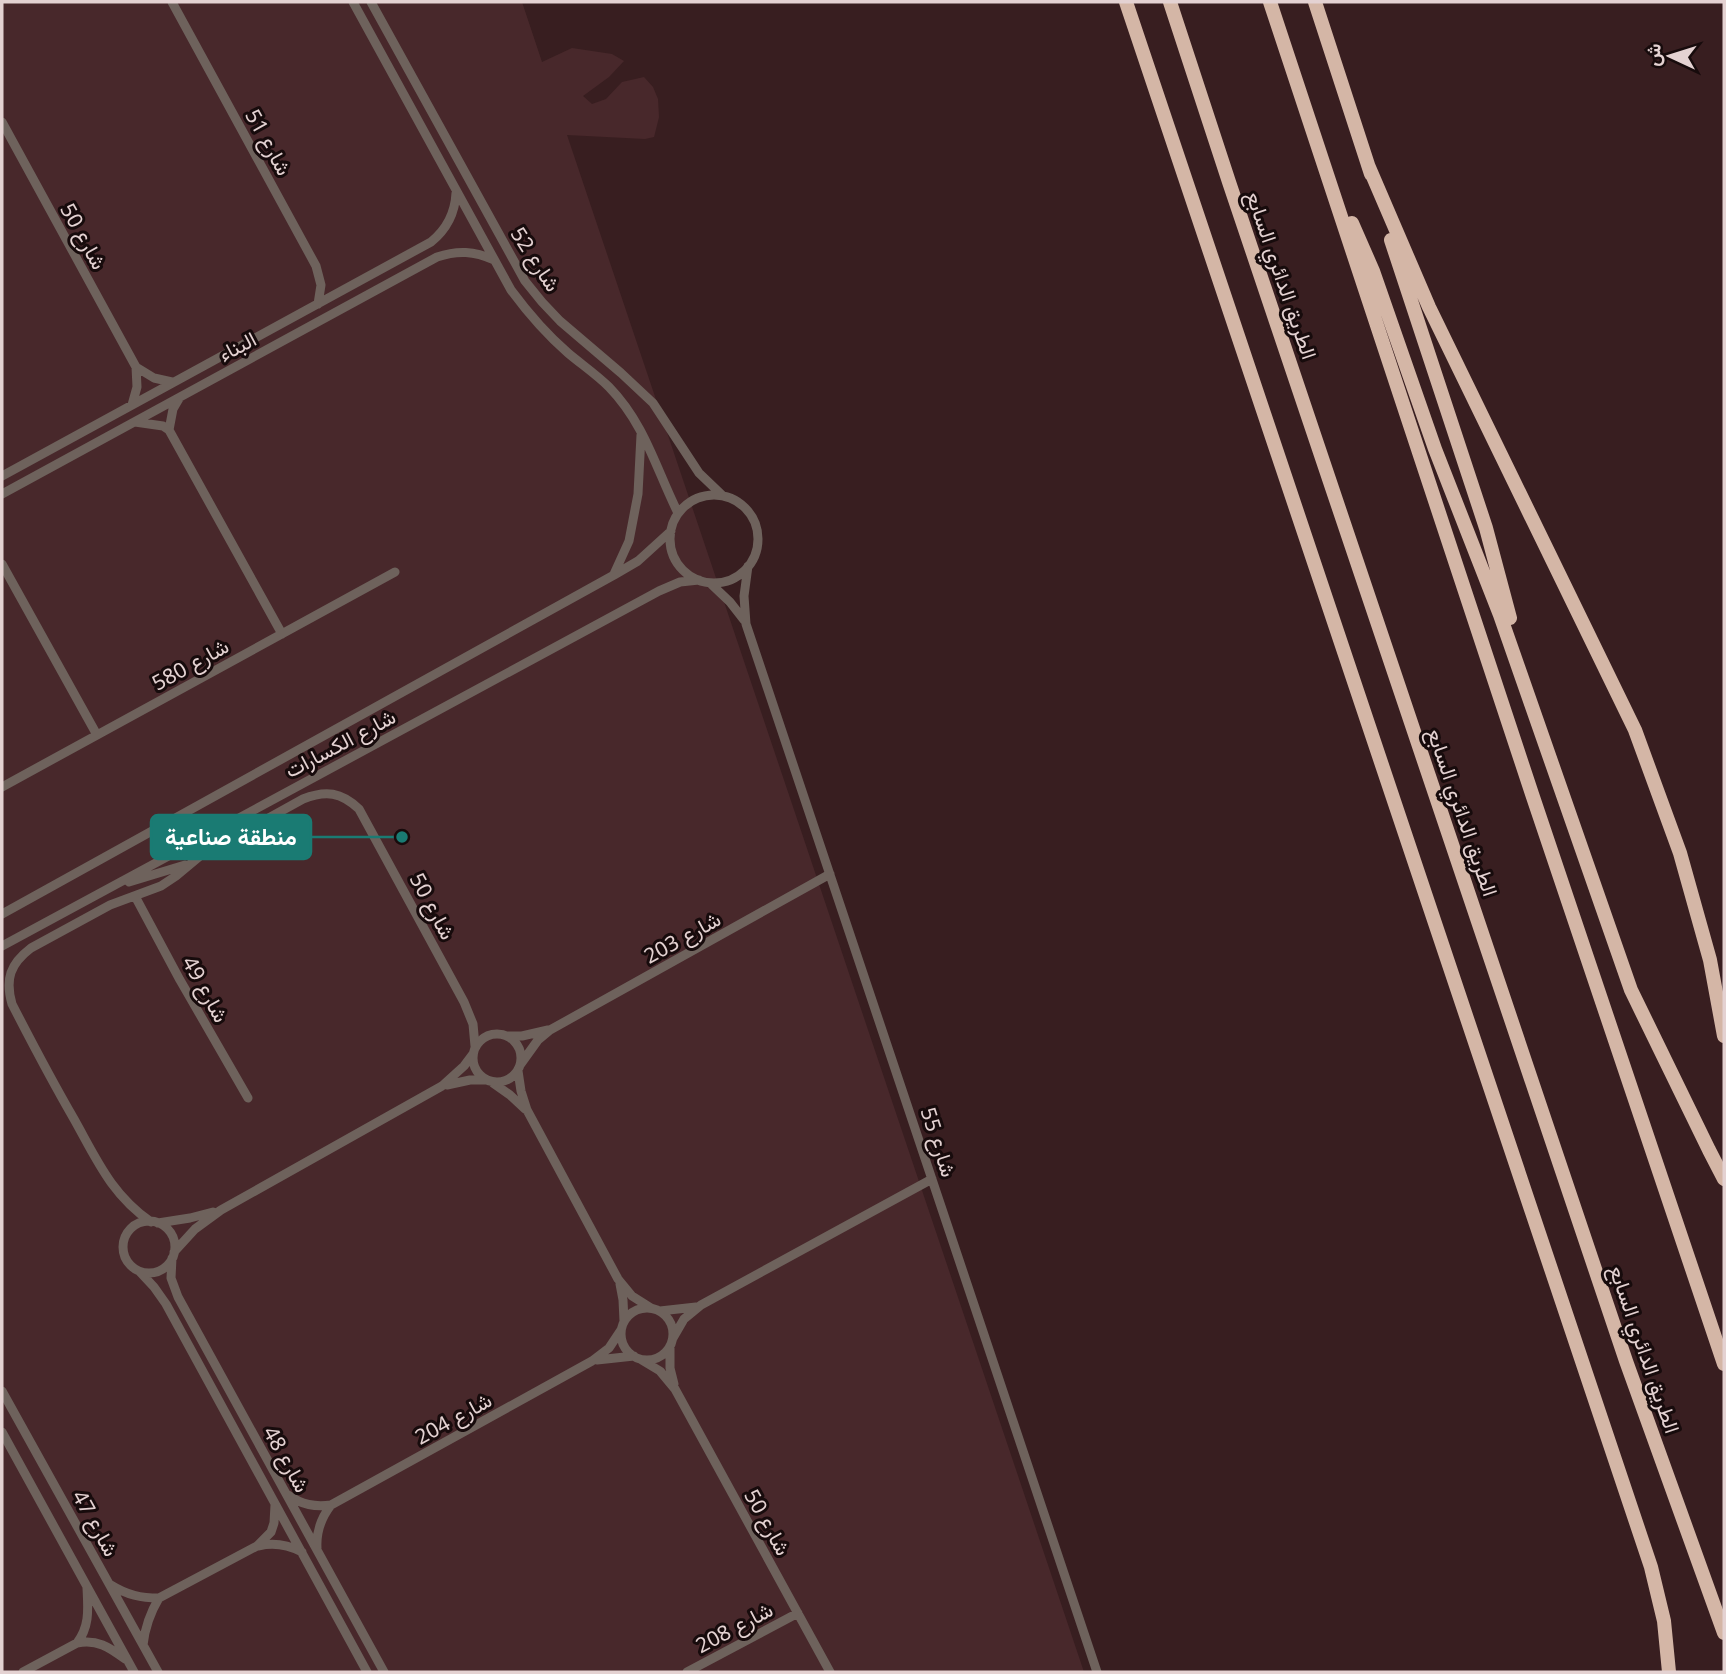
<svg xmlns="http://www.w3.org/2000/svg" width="1726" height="1674" viewBox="0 0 1726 1674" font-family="'Noto Sans',Vazirmatn,sans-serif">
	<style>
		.built { fill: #48282b }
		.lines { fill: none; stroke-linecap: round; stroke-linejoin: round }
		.minor { stroke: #6e625c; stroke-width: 9 }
		.highway { stroke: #d4b6a6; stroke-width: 14 }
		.labels { text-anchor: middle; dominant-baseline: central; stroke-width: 6; stroke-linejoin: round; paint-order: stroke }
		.street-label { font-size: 21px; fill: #e4d2d2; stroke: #170b0c }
		.leader { fill: none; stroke: #1a7b73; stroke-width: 2.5 }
		.callout-dot { fill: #1a7b73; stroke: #170b0c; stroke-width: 2.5 }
		.callout { fill: #1a7b73; stroke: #1a7b73; stroke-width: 2.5 }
		.callout-label { font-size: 23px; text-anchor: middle; font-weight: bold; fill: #fff }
	</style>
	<rect width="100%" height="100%" fill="#381e20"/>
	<path class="built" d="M2,2H522L542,62L572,48L612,54L624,61L609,77L583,96L592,104L606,99L622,82L644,77L653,87L658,99L659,117L654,137L645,139L567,135L1084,1672H2Z"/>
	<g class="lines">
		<path class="minor" d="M172,2L316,266L321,285L318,304
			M353,2L511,290C528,313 546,334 568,353C581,364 597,375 609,387C645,424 656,469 678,513
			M371,2L525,281L542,302L560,321L621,373L653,403L699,473L723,496
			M2,122L136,367L137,387L132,405
			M136,367L154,378L172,382
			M180,397L173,409L169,430L282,634
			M135,422L163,426L169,430
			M2,476L431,242C447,229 455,214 456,193
			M2,494L437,257C458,250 474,251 494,260
			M670 539a44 44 0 1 1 88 0a44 44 0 1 1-88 0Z
			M2,564L97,735
			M748,566L744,596L746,624L1097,1672
			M614,574L629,541L638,494L641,435
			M710,583L730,602L744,620
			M2,787L395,572
			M129,882L185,865
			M135,896L180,980L248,1098
			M2,914L614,575L638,561L671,531
			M2,946L659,591L680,582L699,580
			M473 1058a24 24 0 1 1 48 0a24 24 0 1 1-48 0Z
			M507,1036H522L548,1030
			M520,1065L538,1040L550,1030L830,874
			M518,1071L521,1091L527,1110L618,1279L632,1296L651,1308
			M493,1083L510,1095L525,1109
			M447,1085L470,1080H485
			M123 1247a26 26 0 1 1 52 0a26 26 0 1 1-52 0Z
			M151,1222C111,1194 97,1160 74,1119C52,1081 32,1043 12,1004C5,979 10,964 31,948L110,905L161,886L176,876L200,856L303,799C326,790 341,792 359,809L464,1002L473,1024L475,1046
			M158,1223L190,1218L213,1212
			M174,1252L195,1229L221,1210L442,1086L464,1066L473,1054
			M172,1258L171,1278L178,1297L384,1672
			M140,1272L154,1287L166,1304L367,1672
			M620,1284L623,1300L624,1321
			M621 1334a26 26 0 1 1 52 0a26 26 0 1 1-52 0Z
			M660,1311L696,1307
			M673,1338L684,1319L701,1305L932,1179
			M670,1346V1368L674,1384
			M640,1359L660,1371L675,1389L830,1672
			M597,1360L634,1356
			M2,1391L158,1672
			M2,1432L134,1672
			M288,1495C302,1505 315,1507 331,1505L592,1361L609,1348L621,1330
			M259,1546C275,1542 288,1545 302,1552
			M317,1548C316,1531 321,1518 331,1505
			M111,1585C127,1595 141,1598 159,1598L257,1546L271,1532L274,1523L275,1505
			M77,1643C90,1626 88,1609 87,1588
			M143,1645C145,1627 150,1613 159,1598
			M23,1672L77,1643C97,1639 109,1647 125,1659
			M687,1672L798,1613"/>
		<path class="highway" d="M1126,2L1651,1567L1664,1621L1669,1672
			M1170,2L1229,182L1626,1361L1724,1633
			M1270,2L1532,794L1724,1364
			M1315,2L1371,174
			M1368,165L1429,307L1635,730L1680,853L1710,960L1724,1036
			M1352,223L1373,271L1435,449L1500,615L1631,990L1709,1150L1724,1179
			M1391,240L1486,528L1510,618"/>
	</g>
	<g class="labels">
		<g class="street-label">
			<text transform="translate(269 142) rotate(61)">شارع 51</text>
			<text transform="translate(84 236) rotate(61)">شارع 50</text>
			<text transform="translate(536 259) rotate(57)">شارع 52</text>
			<text transform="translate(1282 275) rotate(71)">الطريق الدائري السابع</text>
			<text transform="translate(237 346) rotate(-28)">البناء</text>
			<text transform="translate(190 664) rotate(-29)">شارع 580</text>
			<text transform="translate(340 743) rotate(-28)">شارع الكسارات</text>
			<text transform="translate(1463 812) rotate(71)">الطريق الدائري السابع</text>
			<text transform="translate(433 906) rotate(62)">شارع 50</text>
			<text transform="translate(682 937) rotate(-29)">شارع 203</text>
			<text transform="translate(206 989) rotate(61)">شارع 49</text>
			<text transform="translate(939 1142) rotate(72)">شارع 55</text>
			<text transform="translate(1645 1349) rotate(71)">الطريق الدائري السابع</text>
			<text transform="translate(453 1418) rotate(-29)">شارع 204</text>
			<text transform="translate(287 1459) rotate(61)">شارع 48</text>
			<text transform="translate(768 1522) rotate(61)">شارع 50</text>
			<text transform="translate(96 1523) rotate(61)">شارع 47</text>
			<text transform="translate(734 1627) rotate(-28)">شارع 208</text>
		</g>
	</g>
	<path class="leader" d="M402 837L311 837"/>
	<circle class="callout-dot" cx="402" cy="837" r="7"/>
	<rect class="callout" x="151" y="815" width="160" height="44" rx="7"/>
	<g class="callout-label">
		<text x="231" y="845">منطقة صناعية</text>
	</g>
	<rect width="1726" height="1674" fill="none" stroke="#e4d2d2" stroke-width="7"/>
	<g transform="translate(1670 56) rotate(274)" stroke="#170b0c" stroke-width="5" paint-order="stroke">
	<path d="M0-5L12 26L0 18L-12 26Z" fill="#e4d2d2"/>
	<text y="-10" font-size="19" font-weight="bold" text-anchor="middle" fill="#e4d2d2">ش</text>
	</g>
</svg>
